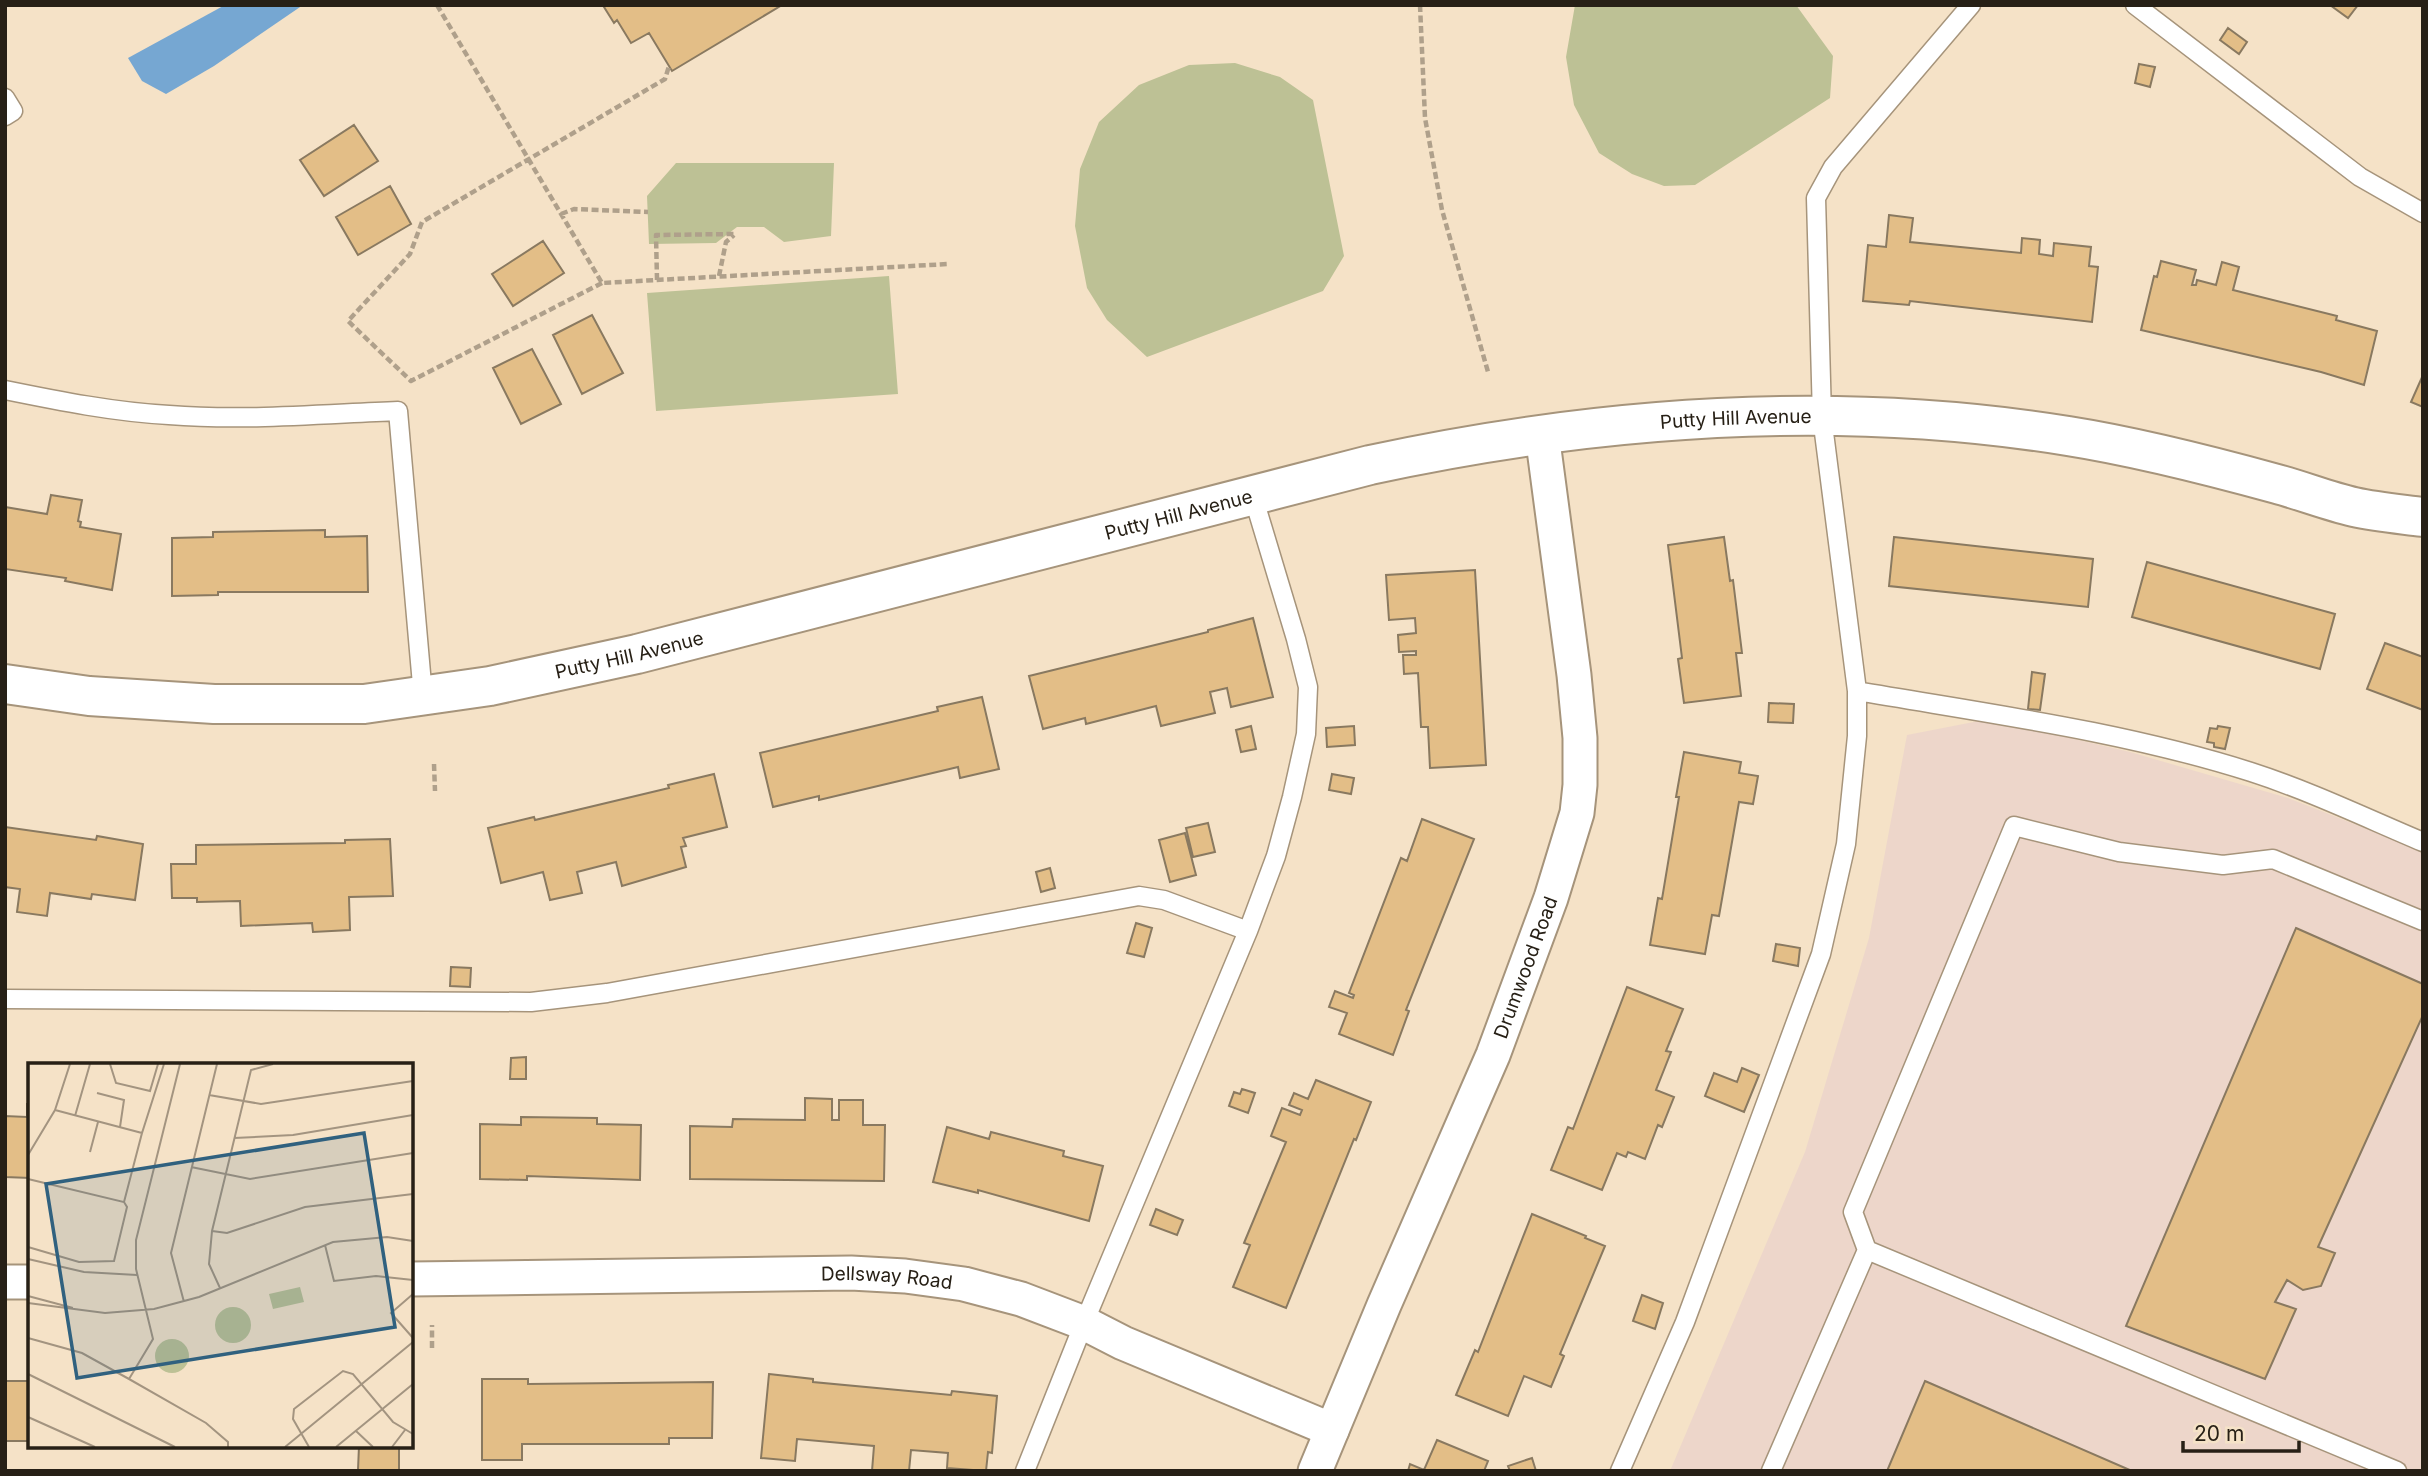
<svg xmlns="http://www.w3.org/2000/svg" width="2428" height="1476" viewBox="0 0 2428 1476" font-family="Inter,sans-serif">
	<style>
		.commercial { fill: #edd6ca }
		.park { fill: #bdc195 }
		.water { fill: #76a7d2 }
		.building { fill: #e3be87; stroke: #897960; stroke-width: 2 }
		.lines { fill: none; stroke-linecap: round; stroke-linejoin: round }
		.service-casing { stroke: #a6947b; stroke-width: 21 }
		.minor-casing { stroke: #a6947b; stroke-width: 37 }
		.tertiary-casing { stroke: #a6947b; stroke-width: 42 }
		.path { stroke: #afa08b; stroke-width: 4.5; stroke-dasharray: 7 3.5; stroke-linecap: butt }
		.service { stroke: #fff; stroke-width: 18 }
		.minor { stroke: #fff; stroke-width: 33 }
		.tertiary { stroke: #fff; stroke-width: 38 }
		.labels { text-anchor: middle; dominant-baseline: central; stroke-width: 5; stroke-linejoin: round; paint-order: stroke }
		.street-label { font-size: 19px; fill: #272016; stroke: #f5e2c7 }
		.inset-road { fill: none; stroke: #a39480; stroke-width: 2 }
		.view { fill: #30617f; fill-opacity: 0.15; stroke: #30617f; stroke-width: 3.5 }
		.inset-edge { fill: none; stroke: #272016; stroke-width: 3.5 }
	</style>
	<rect width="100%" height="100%" fill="#f5e2c7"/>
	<path class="commercial" d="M1989,719L2130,752L2288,798L2423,851V1471H1670L1805,1152L1869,938L1907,735Z"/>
	<path class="park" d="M1575,5H1796L1833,56L1830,98L1695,185L1664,186L1632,174L1599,153L1574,105L1566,57Z
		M1235,63L1280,77L1313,100L1344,256L1323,291L1147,357L1107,320L1087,288L1075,226L1080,169L1099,122L1139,85L1189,65Z
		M676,163H834L831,236L784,242L764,227H737L716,243L649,244L647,196Z
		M889,276L898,394L656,411L647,293Z"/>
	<path class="water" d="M225,5H303L214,66L166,94L142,81L128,58Z"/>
	<path class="building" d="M607,5H782L672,71L649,33L631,43L617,20L614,23L604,7Z
		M2330,5H2358L2348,18Z
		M2228,28L2247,42L2239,54L2220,40Z
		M2139,64L2155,67L2150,87L2135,83Z
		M354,125L378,161L324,196L300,160Z
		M390,186L411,224L358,255L336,217Z
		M1889,215L1913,218L1910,242L2021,253L2022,238L2040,240L2039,254L2053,256L2054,243L2091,247L2089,266L2098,267L2092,322L1910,301L1909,305L1863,301L1868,245L1886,247Z
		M543,241L564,273L513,306L492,274Z
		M2161,261L2196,270L2192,285H2196L2197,280L2216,285L2222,262L2239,267L2233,290L2337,316L2336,320L2377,331L2364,385L2321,372L2141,330L2154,276L2157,277Z
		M592,315L623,373L582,394L553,335Z
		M532,349L561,404L521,424L493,368Z
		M2423,375V407L2411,402Z
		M51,495L82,500L78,521L81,522L80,527L121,534L112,590L65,581L66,578L5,569V507L47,514Z
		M325,530V537L367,536L368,592H218V595L172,596V538L213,537V532Z
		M1724,537L1730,581L1733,580L1742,653H1736L1741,696L1684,703L1678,659L1682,658L1668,545Z
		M1894,537L2093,559L2088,607L1889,586Z
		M2147,562L2335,614L2320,669L2132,617Z
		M1475,570L1486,765L1430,768L1428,727H1421L1418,673L1404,674L1403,655H1416V651L1399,652L1398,635L1416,633L1415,618L1389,620L1386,575Z
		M1253,618L1273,697L1231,707L1227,688L1210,692L1215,713L1161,726L1156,706L1086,724L1085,718L1043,729L1029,676L1208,632V630Z
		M2385,643L2423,657V710L2367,689Z
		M2032,672L2045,674L2040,710L2028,709Z
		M982,697L999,769L960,778L958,767L819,800V796L773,807L760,753L938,711L937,707Z
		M1769,703L1794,704L1793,723L1768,722Z
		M1251,726L1256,749L1241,752L1236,730Z
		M1354,726L1355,745L1327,747L1326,728Z
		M2218,726L2230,728L2225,749L2214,747V743L2207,742L2210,728L2217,729Z
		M1684,752L1741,762L1739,773L1758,776L1753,804L1739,802L1719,916L1712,915L1705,954L1650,945L1658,898L1662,899L1679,797H1676Z
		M714,774L727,827L683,838L686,846L681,847L686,867L622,886L616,862L577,872L582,893L550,900L543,872L501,883L488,828L534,817L535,820L669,788L668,785Z
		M1332,774L1354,778L1351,794L1329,790Z
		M1422,819L1474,839L1406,1010L1409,1011L1393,1055L1339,1034L1347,1013L1329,1007L1335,991L1353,998L1354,995L1349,993L1401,858L1407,861Z
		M1208,823L1215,852L1193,857L1186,828Z
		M5,827L96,840L97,836L143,844L135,900L92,894L91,899L50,893L47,916L17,912L20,889L5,887Z
		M1185,833L1196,875L1170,882L1159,840Z
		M390,839L393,896L349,897L350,930L313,932L312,923L241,926L240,901L197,902V898H172L171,864H196V845L345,843V840Z
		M1050,868L1055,888L1041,892L1036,872Z
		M1136,923L1152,928L1144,957L1127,953Z
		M2296,928L2423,984V1015L2318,1247L2335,1253L2321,1286L2303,1290L2287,1280L2275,1302L2296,1309L2265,1379L2126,1326Z
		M1776,944L1800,948L1798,966L1773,961Z
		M451,967L471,968L470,987L450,986Z
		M1627,987L1683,1009L1666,1051L1671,1052L1656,1090L1674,1097L1662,1127L1658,1125L1645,1159L1628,1152L1626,1157L1617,1153L1602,1190L1551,1170L1568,1127L1573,1129Z
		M526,1057V1079H510L511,1058Z
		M1742,1068L1759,1075L1744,1112L1705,1096L1714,1073L1737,1082Z
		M1316,1080L1371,1102L1356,1140L1354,1139L1286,1308L1233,1287L1250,1245L1244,1243L1286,1142L1271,1136L1282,1108L1300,1115L1302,1110L1289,1105L1294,1093L1308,1099Z
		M1242,1089L1255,1093L1248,1113L1229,1106L1234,1092L1240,1094Z
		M805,1098L832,1099V1120H839V1100H863V1125H885L884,1181L690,1179V1126L732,1127L733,1119L805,1120Z
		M27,1104H30V1178L5,1177V1116L27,1117Z
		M521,1117L597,1118V1124L641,1125L640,1180L527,1176V1180L480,1179V1124L521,1125Z
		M947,1127L989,1139L991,1132L1064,1151L1063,1156L1103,1166L1089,1221L978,1190V1193L933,1182Z
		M1156,1209L1183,1220L1177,1235L1150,1225Z
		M1532,1214L1586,1236L1585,1238L1605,1246L1560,1354L1564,1356L1551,1387L1524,1376L1508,1416L1456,1395L1475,1350L1478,1352Z
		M1642,1295L1663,1303L1655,1329L1633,1321Z
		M769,1374L813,1379V1382L951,1395L952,1391L997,1396L992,1453L988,1452L986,1471L947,1468L948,1453L911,1450L909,1471H872L874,1446L797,1439L795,1461L761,1458Z
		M482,1379H528V1384L713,1382L712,1438H669V1444H522V1460H482Z
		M5,1381H30V1441H5Z
		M1925,1381L2132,1471H1887Z
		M1437,1440L1488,1461L1484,1471H1408L1410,1464L1424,1470Z
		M359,1446H399V1470H358Z
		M1532,1458L1536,1471H1510L1508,1466Z"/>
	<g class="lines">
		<g class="service-casing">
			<path id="service" d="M2135,5L2360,177L2423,213
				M5,98L13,111L5,116
				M5,390C59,401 114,412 169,415C245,421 322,414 398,411L423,696
				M1857,691C1990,714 2122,731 2251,772C2310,791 2366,818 2423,842
				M5,999L531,1002L607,993L1139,896L1164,900L1248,931
				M1025,1471L1084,1323L1248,931L1276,856L1292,797L1306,734L1308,687L1296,639L1253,496
				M1620,1471L1685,1322L1821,954L1846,844L1857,736V691L1822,417L1816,198L1833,167L1971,5
				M1771,1471L1867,1250
				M2397,1471L1867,1250L1853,1212L2014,826L2119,852L2223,865L2273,859L2423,921"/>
		</g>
		<g class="minor-casing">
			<g id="minor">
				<path id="s1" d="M411,1279L851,1273L905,1276L964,1284L1021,1299L1084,1323L1123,1343L1332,1430"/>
				<path d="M5,1282H30"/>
				<path id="s2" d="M1315,1471L1384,1305L1493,1055L1551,898L1577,813L1580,785V738L1574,675L1542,434"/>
			</g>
		</g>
		<g class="tertiary-casing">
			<g id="tertiary">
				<path id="s3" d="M5,684L89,696L214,704H364L490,686L637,654L1370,465C1598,416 1837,399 2068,436C2138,447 2208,465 2277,484C2303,491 2328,501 2354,507C2376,512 2400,514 2423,517"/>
			</g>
		</g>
		<path class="path" d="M437,5L602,283L948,264
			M1420,5L1425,118L1442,210L1488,372
			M561,214L574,209L648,212
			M719,276L726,242L734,235
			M657,280L656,235L735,234
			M602,283L411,381L348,321L410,254L422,222L665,79L669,66
			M434,764L435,791
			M432,1348V1325"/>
		<use href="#service" class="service"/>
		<use href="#minor" class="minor"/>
		<use href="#tertiary" class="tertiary"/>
	</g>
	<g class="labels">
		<g class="street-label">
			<text stroke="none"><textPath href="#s3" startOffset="1764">Putty Hill Avenue</textPath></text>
			<text stroke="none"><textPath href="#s3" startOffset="1197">Putty Hill Avenue</textPath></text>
			<text stroke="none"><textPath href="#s3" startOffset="630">Putty Hill Avenue</textPath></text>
			<text stroke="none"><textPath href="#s2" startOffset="546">Drumwood Road</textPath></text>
			<text stroke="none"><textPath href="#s1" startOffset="476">Dellsway Road</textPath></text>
		</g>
	</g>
	<g transform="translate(28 1063)">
		<rect width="385" height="385" fill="#f5e2c7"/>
		<path d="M272,224L276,239L245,246L241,231ZM187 262a18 18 0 1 1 36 0a18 18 0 1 1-36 0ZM127 293a17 17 0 1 1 34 0a17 17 0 1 1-34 0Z" fill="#bdc195"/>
		<path class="inset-road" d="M82,1L88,20L122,28L130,1M69,30L96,37L92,64M181,32L233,41L385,18M27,47L114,70L136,1M47,53L62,1M206,75L265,72L385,52M62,89L70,59M0,92L27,47L42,1M163,104L222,116L385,90M0,116L96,139L99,144L86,198L51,199L0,184M96,139L114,70M184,168L199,170L277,144L385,131M297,182L306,218L348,213L385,217M0,196L56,209L109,212M192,225L181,201L184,168L223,7L245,1M385,231L363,250L385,275M0,233L45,245M156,239L143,190L189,1M0,240L77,250L126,246L171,234L305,179L359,174L385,178M0,275L54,290L101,316L178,360L200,379V384M0,311L147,384M101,316L125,276L108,206V177L152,1M0,354L67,384M328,368L345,384M257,384L385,279M281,384L265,356L266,346L315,308L325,311L365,359L385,371M308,384L385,321M364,384L377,367"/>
		<path class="view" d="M336,70L367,264L49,315L18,121Z"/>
		<rect width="385" height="385" class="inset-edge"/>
	</g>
	<rect width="2428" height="1476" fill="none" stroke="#272016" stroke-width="14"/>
	<path d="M2183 1441v10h116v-10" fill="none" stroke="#272016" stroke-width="3.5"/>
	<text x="2194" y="1441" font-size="21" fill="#272016" stroke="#f5e2c7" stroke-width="5" paint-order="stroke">20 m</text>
</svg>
